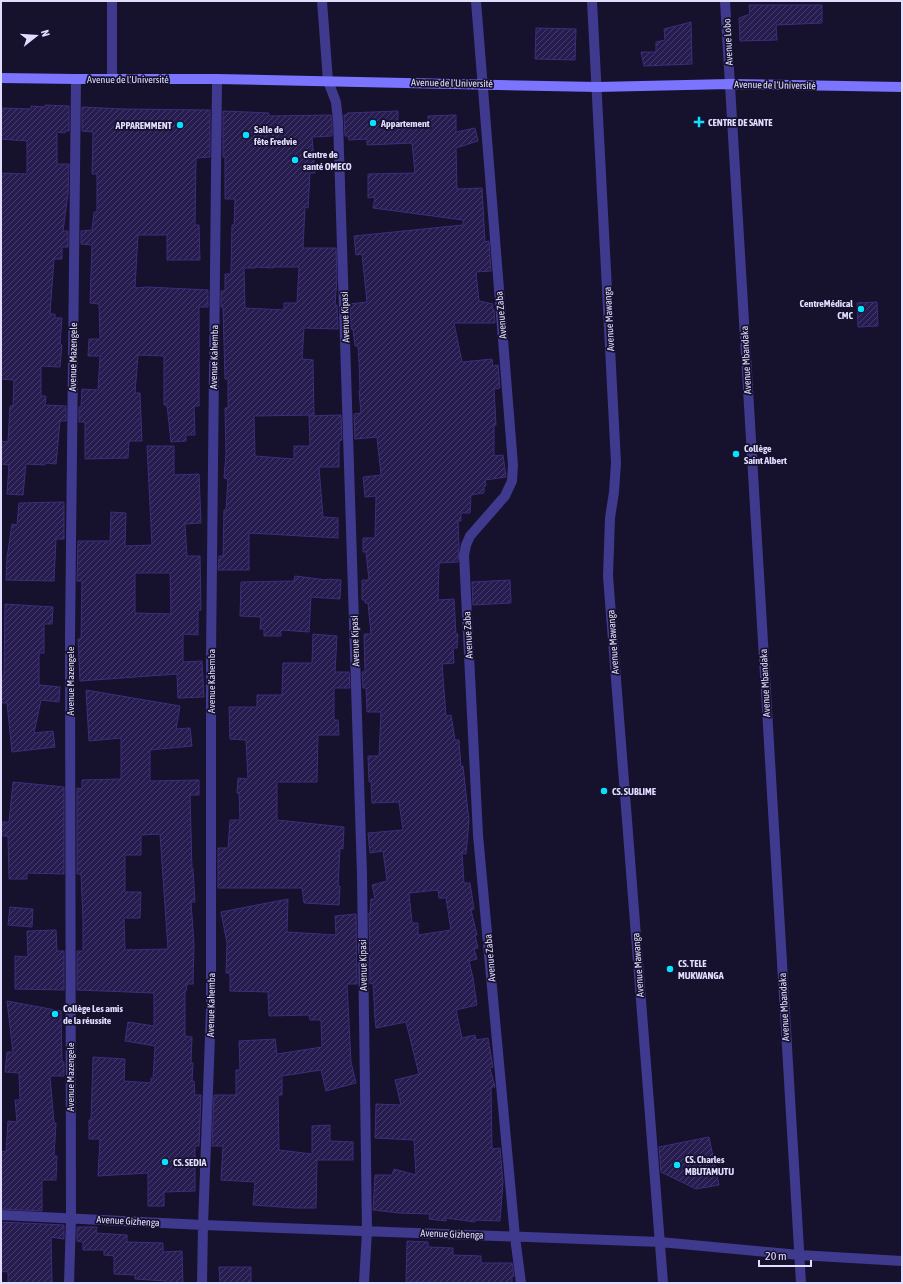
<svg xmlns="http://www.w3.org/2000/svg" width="903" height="1284" viewBox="0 0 903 1284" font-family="'Asap Condensed',sans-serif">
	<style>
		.building { fill: url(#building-hatch); stroke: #3e2d7b; fill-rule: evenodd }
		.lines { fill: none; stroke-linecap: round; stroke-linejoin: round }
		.minor { stroke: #3f3a8d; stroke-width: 10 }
		.secondary { stroke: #7a74ff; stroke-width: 10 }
		.poi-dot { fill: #09e1ff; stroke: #16112d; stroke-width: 1.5 }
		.labels { text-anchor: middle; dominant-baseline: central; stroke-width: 3.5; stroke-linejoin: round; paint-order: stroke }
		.street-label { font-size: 10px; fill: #e1ddff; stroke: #16112d }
		.poi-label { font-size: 10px; font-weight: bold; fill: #e1ddff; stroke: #16112d; text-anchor: start }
	</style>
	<defs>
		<pattern id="building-hatch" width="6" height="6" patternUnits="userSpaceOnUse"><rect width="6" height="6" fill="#271c4f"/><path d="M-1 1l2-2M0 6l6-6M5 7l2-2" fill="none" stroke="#463d69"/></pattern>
	</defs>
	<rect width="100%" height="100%" fill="#16112d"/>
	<path class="building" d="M749,5H822V23L776,25L777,40L740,41L739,18L750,14Z
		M691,22L692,64L644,66L641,52H656V42L665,40L664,29Z
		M536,28L576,29L575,60L535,59Z
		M45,105L69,106V131H65V133L57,132V164H69L68,194L63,231H68V247H62V259H54L50,314H55V318H62L60,344L62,345L60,367L41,366V396H46L45,405L66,406V421H60L56,464L45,463V465L26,464L23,495L7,494L9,465L1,464V441L8,442L10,406H13L14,380L1,379V173L27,174V141L1,139V108L31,109V106L45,107Z
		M82,107L124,109L210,110V157L196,158L195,225H199L200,260H167V235H138L135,288L148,287L208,290V307H199V406H194L195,435H186V441L171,442L167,405H164V356L138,355L135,393H140L142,441H129L128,458L85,459V422H79V407H81L82,389L98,390L100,356H88L89,339H100L99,304L90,303L92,245L81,244V231L92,230L94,212H97V174H92L93,132L82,131Z
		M223,111L269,113V116L331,115L332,121V136L312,137L315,173H310L308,208L305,207L303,248H336L337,279L335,305H337L338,329L304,328L302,359L313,360L314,415L254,416L255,456L294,459V446H310L309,416L341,415L342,440L339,441V467H319L323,517L338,518V538L249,533V570H218L219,556H223L224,510H226L228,479L224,478L226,454L225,408H228V379H225L223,307H221V291H225V274H231L232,225H234L235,199H225V156L223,157ZM255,267L273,268V267H299L297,303H284V310L245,308L244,268H255Z
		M398,111V129L428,126V116L456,115V132L475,128L478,141L456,148L457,189L482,188L485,242L489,241L491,271L476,272L479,301L493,304L492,309H494L495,323H454L462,362L492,359L493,366L498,365L500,388L494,389L496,425H494V456L503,455L506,477L485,480L486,486H484V493L471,495L470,513H461V521H458L459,546L458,562L439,563L438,600L454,599L456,634H458L457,648H453L454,663L442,664L446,716L451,715L455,740H459L461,767L463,766L469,821L466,854L462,853L464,883H470L474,909L471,910L477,935H475L478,948L474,949L477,959L469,961L473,978L477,1005L456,1010L462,1038L475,1035L476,1040L488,1038L493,1067L490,1068L495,1087H491L492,1149L500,1148L503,1182L500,1221L475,1220V1222L446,1218V1221L429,1219L430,1214L399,1213L373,1210L375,1175H392L394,1169L416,1175L414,1140L375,1138L376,1104L401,1105L395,1080L419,1074L406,1022L376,1028L375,1019L373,983L370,984L369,913H370L371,899H375L372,885L387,881L383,851L370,853L368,833L403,830L399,802L372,803L371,781L369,782L368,756H379L381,712H367L366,688H363L362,672H365L364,634H371L368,603H365V600H362V580H369L366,552H363V538H375L376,496L365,497L363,477L381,475L377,437L355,439L354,414L361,413L359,391H360L359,361L358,346H355L353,329H351L350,304L367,302L362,254L356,255L354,236L463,225V220L373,208L375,197L368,198V174L415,173L412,143L367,145V139L349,140L348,136H345L344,115H347V113ZM438,890L439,898H446L451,930L418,935V923H412L409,893Z
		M877,302L878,326L858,327L857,303Z
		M147,446H174V475L199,474L201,523L185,524L187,556H200L201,610H198V635L183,634V662L202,661L204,697L178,698L177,674L80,681L78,639H81L82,581H77L78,541H110L111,512L126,513L125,546L152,545ZM135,573H170L171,614L135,613Z
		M64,502V539H56L54,581L6,580L7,558L12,524L17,525L19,503Z
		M295,576L327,580V579L341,580L340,599L311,597L309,632L281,630V636H264V629H260L261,617L240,616L241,582L294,581Z
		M510,580L511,603L473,605L472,582Z
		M5,604L53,607L52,624H44V653H39V685L60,687L59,702L41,700L34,733L53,731L55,747L12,752L7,703H1V676H4Z
		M313,634L337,636L335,672H349L350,688H334V720H338L339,735H318L317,782H277V820L344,827L343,849L340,848L338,886H340L339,905L304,903L302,888H218V848H228L230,820H240L239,793H237L238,778L248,779L246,740L230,739L229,707H257V695H282L283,663H312Z
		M86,690L180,706L176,729L190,728L192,746L150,750V781L199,780V795H190L192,869H193L195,902H191L194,944L193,984H187L186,991H185V1036L192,1037L191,1063H193L192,1081H194L195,1095H201L199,1146H195V1191L164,1192V1206H148V1173L98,1176L100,1139H89V1120H91L93,1057L125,1059L124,1081L151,1083V1078L153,1079L155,1046L125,1041L128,1022L154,1026V993L77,990V951H83V919L81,874H77V788L82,789V780L121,779V738L89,741ZM160,834L168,949L125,950L124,918H140L141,892H125V855H141V835Z
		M13,782L64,787V874L27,873V879H9L8,836H1V822H9Z
		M288,899L287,932L336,935L335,916L356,914L357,984H347L351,1062L356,1083L326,1091L321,1070L282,1076V1095H278L279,1150L312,1154V1126L330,1125V1141L353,1142V1160H317L316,1208H295L253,1205L255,1182L221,1180L223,1146H212L214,1095H236V1070H240L239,1041L275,1039L277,1054L322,1047L321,1020H310L309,1015L269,1016L268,992L230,991V973H226L227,943L221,912Z
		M10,907L33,909L32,927L8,925Z
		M56,930L57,951H64V990L15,989V956L28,957L27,931Z
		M7,1001L61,1011L62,1062H64V1076H50L54,1123H56L54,1156H57L56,1180H42V1211L1,1209V1151L6,1152L8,1121L17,1122L15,1100H20L19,1073L5,1072L7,1052H13Z
		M709,1137L719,1185L696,1189L661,1172L659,1147Z
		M1,1222L64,1225V1239L51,1237L52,1283H8V1272L1,1271Z
		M77,1227H97L96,1233L127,1235V1242L163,1243V1252L182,1251L183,1283H166V1281L135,1279V1275L114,1274V1256L104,1255V1250H83V1242L77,1241Z
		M407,1241L428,1242V1247L453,1248V1255L481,1256V1263H512L514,1276H512V1283L406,1282Z
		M219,1267H251V1283H220Z"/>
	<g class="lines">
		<path class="minor" d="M322,1L328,81L336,102L338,121L362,874L367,1231L364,1283
			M476,1L513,465L512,481L505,496L470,536L466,545L464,555L478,835L515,1237L521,1283
			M592,1L616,463L614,492L610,518L608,576L663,1283
			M725,1L801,1283
			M112,79V1
			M1,1215L203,1225L660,1242L799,1255L902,1261
			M69,1283L71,1218L70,638L76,79
			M202,1283L203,1225L211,1009V658L217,79"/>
		<path class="secondary" d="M1,78L76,79H217L597,87L730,84L902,87"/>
	</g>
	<g class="poi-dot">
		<path d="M697 116h4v4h4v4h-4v4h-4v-4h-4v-4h4z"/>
		<circle cx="373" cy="123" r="4"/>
		<circle cx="180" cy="125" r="4"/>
		<circle cx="246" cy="135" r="4"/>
		<circle cx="295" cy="160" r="4"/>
		<circle cx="861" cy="309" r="4"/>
		<circle cx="736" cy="454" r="4"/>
		<circle cx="604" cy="791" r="4"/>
		<circle cx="670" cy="969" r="4"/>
		<circle cx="55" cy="1014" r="4"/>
		<circle cx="165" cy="1162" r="4"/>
		<circle cx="677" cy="1165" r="4"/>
	</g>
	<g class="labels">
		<g class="street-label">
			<text transform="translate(728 42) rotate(-93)">Avenue Lobo</text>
			<text x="128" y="79">Avenue de l’Université</text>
			<text transform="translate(452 83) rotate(1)">Avenue de l’Université</text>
			<text transform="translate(775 85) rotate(1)">Avenue de l’Université</text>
			<text transform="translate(501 315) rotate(-95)">Avenue Zaba</text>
			<text transform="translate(345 317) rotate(-92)">Avenue Kipasi</text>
			<text transform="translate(609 319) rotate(-93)">Avenue Mawanga</text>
			<text transform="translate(73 357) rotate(-89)">Avenue Mazengele</text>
			<text transform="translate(214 357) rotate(-89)">Avenue Kahemba</text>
			<text transform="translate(746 360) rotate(-93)">Avenue Mbandaka</text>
			<text transform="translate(468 635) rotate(-93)">Avenue Zaba</text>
			<text transform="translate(355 641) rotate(-92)">Avenue Kipasi</text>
			<text transform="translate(613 642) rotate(-94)">Avenue Mawanga</text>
			<text transform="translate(70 681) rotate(-90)">Avenue Mazengele</text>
			<text transform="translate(211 681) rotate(-90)">Avenue Kahemba</text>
			<text transform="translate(765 683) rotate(-93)">Avenue Mbandaka</text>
			<text transform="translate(490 958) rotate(-95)">Avenue Zaba</text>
			<text transform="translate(363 965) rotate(-91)">Avenue Kipasi</text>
			<text transform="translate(638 965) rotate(-94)">Avenue Mawanga</text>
			<text transform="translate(211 1005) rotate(-89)">Avenue Kahemba</text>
			<text transform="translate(784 1007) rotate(-93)">Avenue Mbandaka</text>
			<text transform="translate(70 1077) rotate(-90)">Avenue Mazengele</text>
			<text transform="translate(128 1221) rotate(3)">Avenue Gizhenga</text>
			<text transform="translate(452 1234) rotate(2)">Avenue Gizhenga</text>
		</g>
		<g class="poi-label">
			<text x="708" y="122">CENTRE DE SANTE</text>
			<text x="381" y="123">Appartement</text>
			<text x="172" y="125" text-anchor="end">APPAREMMENT</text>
			<text x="254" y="129">Salle de<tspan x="254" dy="12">fête Fredvie</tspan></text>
			<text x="303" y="154">Centre de<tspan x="303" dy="12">santé OMECO</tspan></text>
			<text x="853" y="303" text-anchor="end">CentreMédical<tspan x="853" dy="12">CMC</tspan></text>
			<text x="744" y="448">Collège<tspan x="744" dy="12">Saint Albert</tspan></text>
			<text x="612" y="791">CS. SUBLIME</text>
			<text x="678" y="963">CS. TELE<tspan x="678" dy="12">MUKWANGA</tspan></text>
			<text x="63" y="1008">Collège Les amis<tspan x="63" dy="12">de la réussite</tspan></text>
			<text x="685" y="1159">CS. Charles<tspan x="685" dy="12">MBUTAMUTU</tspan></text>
			<text x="173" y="1162">CS. SEDIA</text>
		</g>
	</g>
	<rect width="903" height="1284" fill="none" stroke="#e1ddff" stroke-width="4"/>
	<g transform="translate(36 36) rotate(73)" stroke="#16112d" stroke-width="3" paint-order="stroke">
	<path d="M0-3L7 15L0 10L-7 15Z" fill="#e1ddff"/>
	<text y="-6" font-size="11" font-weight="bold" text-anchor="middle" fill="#e1ddff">N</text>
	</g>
	<path d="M759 1260v6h52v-6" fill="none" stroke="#e1ddff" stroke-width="2"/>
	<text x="765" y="1260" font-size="12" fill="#e1ddff" stroke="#16112d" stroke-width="3" paint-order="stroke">20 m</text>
</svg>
